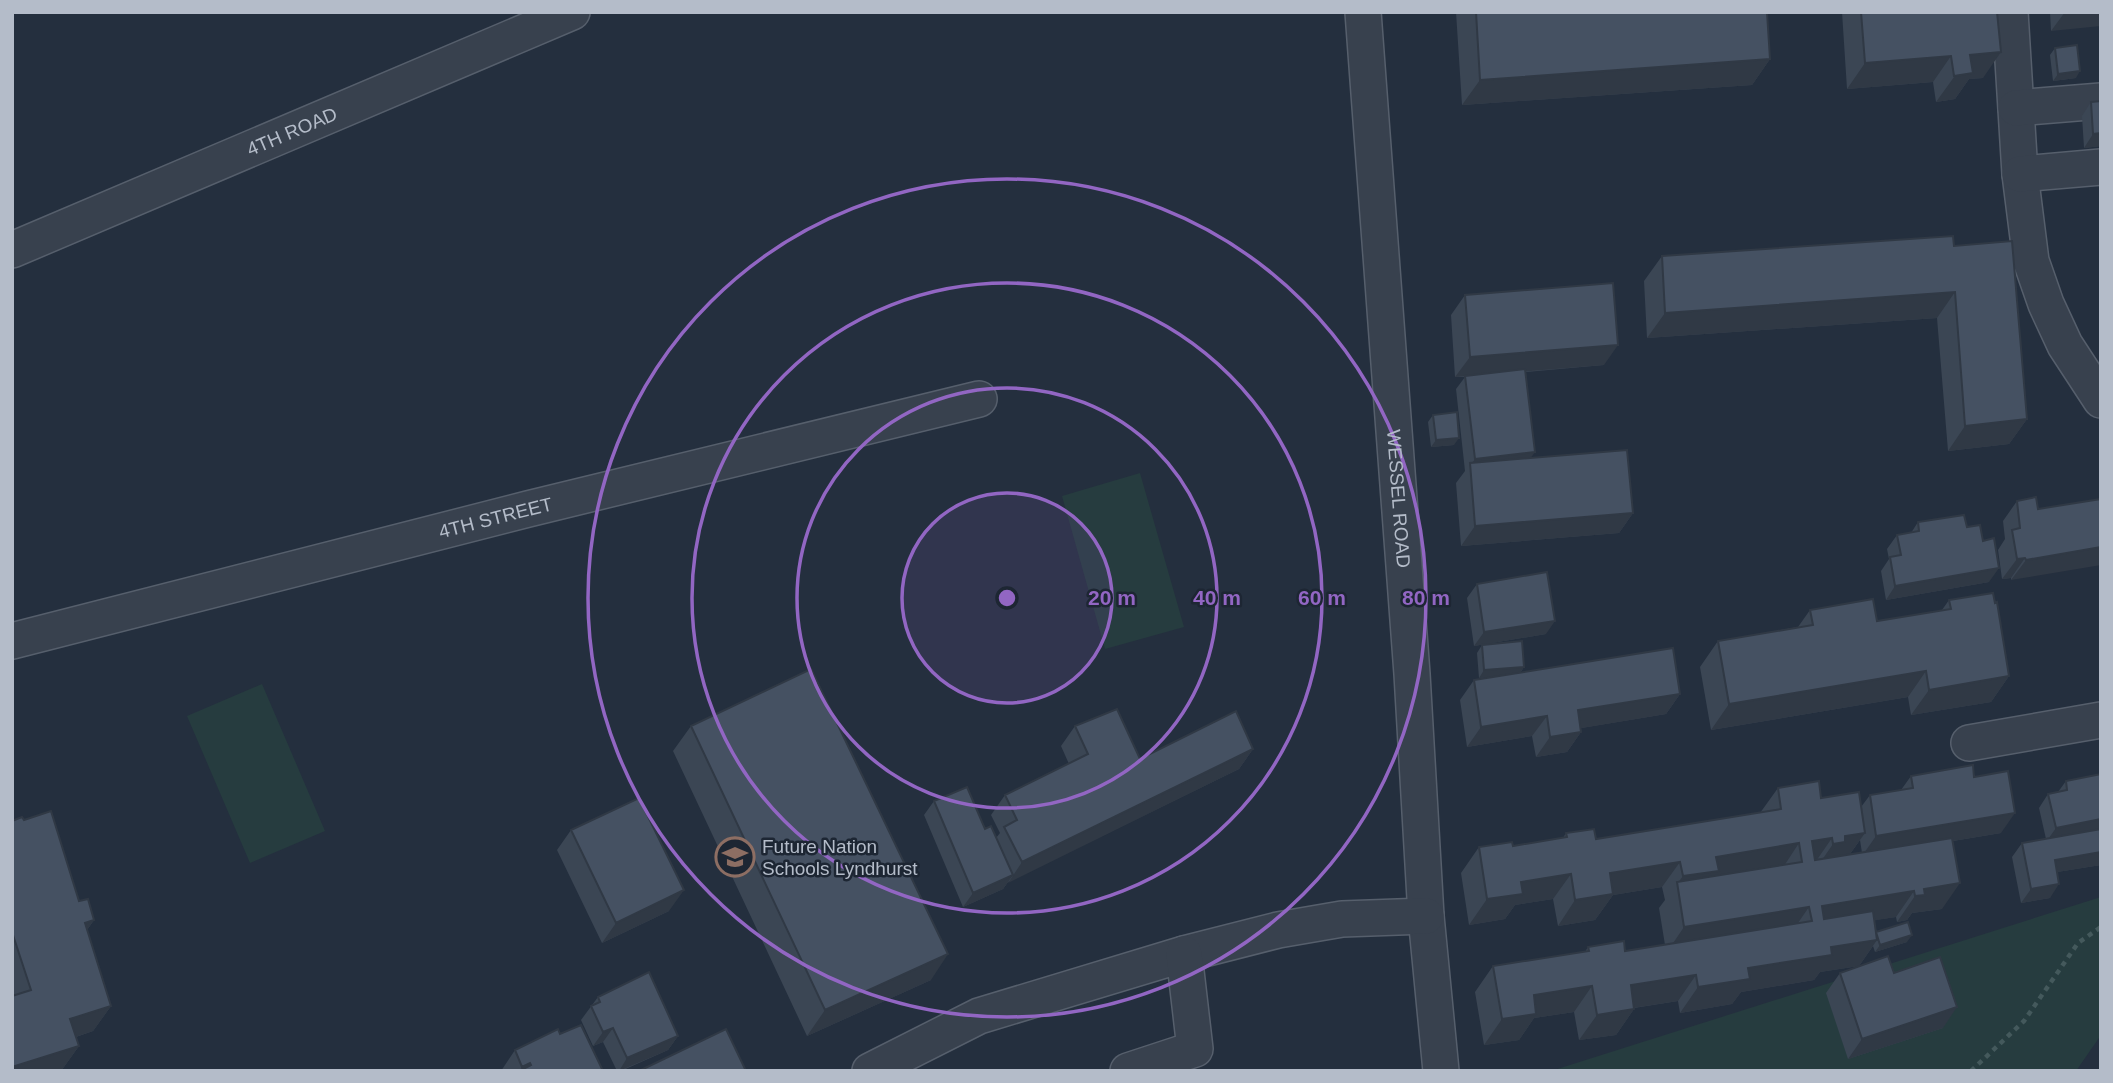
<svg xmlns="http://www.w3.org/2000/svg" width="2113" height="1083" viewBox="0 0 2113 1083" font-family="Helvetica,sans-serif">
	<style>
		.grass { fill: #263c3f }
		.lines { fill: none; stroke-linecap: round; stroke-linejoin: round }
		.minor-casing { stroke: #565f6c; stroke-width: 38 }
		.path { stroke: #44595c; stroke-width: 4.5; stroke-dasharray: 5 5; stroke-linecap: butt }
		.minor { stroke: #38414e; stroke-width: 35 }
		.wall { fill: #3b4654; fill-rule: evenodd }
		.shaded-wall { fill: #303945 }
		.building { fill: #455162; stroke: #303945; stroke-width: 2 }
		.ring { fill: none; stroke: #9266c3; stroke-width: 3.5 }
		.labels { text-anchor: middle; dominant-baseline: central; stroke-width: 5; stroke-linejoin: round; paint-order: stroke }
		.street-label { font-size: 19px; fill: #b4bcc9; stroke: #1d2633 }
		.poi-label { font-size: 19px; fill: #b4bcc9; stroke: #1d2633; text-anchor: start }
		.centre { fill: #9266c3; stroke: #1d2633; stroke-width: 3.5 }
		.ring-label { font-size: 21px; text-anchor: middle; font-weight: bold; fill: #9266c3; stroke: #1d2633; stroke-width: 5; stroke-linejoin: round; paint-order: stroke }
	</style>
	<rect width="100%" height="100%" fill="#242f3e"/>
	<path class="grass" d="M1140,473L1184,627L1105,649L1062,496Z
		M262,684L325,831L250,863L187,716Z
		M2101,897V1035L2076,1071H1551Z"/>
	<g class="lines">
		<g class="minor-casing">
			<g id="minor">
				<path id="s1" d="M1363,12L1412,674L1426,916L1441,1071"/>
				<path d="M2010,12L2020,174L2031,261L2046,304L2065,345L2101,400"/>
				<path d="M2016,108L2101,101"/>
				<path d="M2020,174L2101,167"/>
				<path id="s2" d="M12,250L572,12"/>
				<path id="s3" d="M12,641L528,509L979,399"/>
				<path d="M1969,743L2101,720"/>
				<path d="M870,1071L979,1016L1184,954L1278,930L1342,919L1426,916"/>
				<path d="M1128,1071L1195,1049L1184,954"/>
			</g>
		</g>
		<path class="path" d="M1971,1071L2024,1021L2078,943L2101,927"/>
		<use href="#minor" class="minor"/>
	</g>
	<path class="wall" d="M1456,12H1767L1770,59L1752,85L1462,105Z
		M1842,12H1997L1983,78L1969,79L1955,99L1936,102L1933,82L1847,89Z
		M2050,12H2101L2051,31Z
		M2055,48L2076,78L2053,81L2050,55Z
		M2091,102L2101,146L2084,148L2082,116Z
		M1954,246L2027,419L2009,444L1948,451L1937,318L1647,338L1644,281L1662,256Z
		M1465,295L1604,365L1526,372L1530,458L1633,513L1619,533L1461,546L1456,483L1465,471L1456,389L1465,377H1455L1451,315Z
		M1433,415L1454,445L1431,447L1428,422Z
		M2101,499L2011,580V578L2002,579L1998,550L2005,539L2003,521L2017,501L2038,509Z
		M1918,522L1967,527L1989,582L1886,600L1881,571L1889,559L1887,549L1897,535L1911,533Z
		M1477,584L1546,634L1474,646L1467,598Z
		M1949,600L2009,676L1991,702L1911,715L1908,697L1711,730L1700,667L1718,641L1798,627L1810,610L1877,621L1942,610Z
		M1482,645L1524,667L1520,673L1680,694L1666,714L1581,728V732L1567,752L1536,757L1532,736L1467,747L1460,700L1474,680L1500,676L1479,678L1477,653Z
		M691,726L931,980L807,1036L673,751Z
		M1075,726L1140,759L1253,749L1239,769L1008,882L1003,889L963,907L924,815L934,801L996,838L1000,833L991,815L1005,795L1069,764L1061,746Z
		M2101,774V865L2057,872L2050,898L2021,903L2012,857L2022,843L2046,839L2039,808L2048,794L2058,792L2066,781Z
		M1911,776L1974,777L2001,833L1953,841L1942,909L1912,913L1907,920L1897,922L1896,917L1874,920L1876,932L1907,942L1875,952L1873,946L1859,966L1820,972L1814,980L1741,992L1732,1004L1680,1013L1678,1001L1634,1008V1009L1616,1035L1579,1040L1574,1012L1534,1018L1519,1040L1484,1045L1475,992L1493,966L1585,952L1588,947L1625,951L1665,945L1659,908L1665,900L1662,887L1613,895L1595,920L1558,926L1553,899L1515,905L1505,919L1469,925L1461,873L1479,847L1513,846L1563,838L1566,833L1596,839L1760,813L1778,788L1861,807L1870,795L1901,790ZM1860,840L1862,853L1850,854Z
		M12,821L94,920L87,930L111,1006L93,1031L76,1037L79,1046L61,1071H12Z
		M571,830L669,911L602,943L557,850Z
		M1840,973H1894L1943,1028L1848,1059L1826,993Z
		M598,997L678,1036L668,1050L621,1071H617L603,1042L593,1046L581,1020Z
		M560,1034L603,1071H501L515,1050Z"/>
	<path class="shaded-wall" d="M2065,12H2101V26L2051,31Z
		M2001,52L1983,78L1969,79L1955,99L1936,102L1970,55Z
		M1951,56L1933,82L1847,89L1865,63Z
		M1770,59L1752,85L1462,105L1480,80Z
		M2080,71L2076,78L2053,81L2058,74Z
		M2101,133V146L2084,148L2093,134Z
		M1955,292L1937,318L1647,338L1665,313Z
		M1618,345L1604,365L1455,377L1470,357Z
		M2027,419L2009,444L1948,451L1965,426Z
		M1459,438L1454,445L1431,447L1436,440Z
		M1535,452L1525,466H1470L1475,459Z
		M1633,513L1619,533L1461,546L1475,526Z
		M2101,547V565L2011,580L2026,560Z
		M2025,558L2011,578L2002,579L2017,559Z
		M1999,568L1989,582L1886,600L1895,586Z
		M1555,621L1546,634L1474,646L1484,632Z
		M1524,667L1519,674L1479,678L1484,670Z
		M1926,671L1908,697L1711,730L1729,704Z
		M2009,676L1991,702L1911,715L1929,690Z
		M1680,694L1666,714L1564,731L1578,710Z
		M1547,716L1532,736L1467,747L1481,727Z
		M1581,732L1567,752L1536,757L1550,737Z
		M1253,749L1239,769L1008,883L1022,862Z
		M2015,813L2001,833L1862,856L1876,836Z
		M2101,819V831L2046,842L2056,828Z
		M1865,833L1847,858L1815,870L1833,844L1845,836Z
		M1832,838L1814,864L1812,841Z
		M1799,843L1782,869L1677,884L1683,876L1716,857Z
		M2101,852V865L2045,874L2055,860Z
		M1680,862L1662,887L1613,895L1595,920L1558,926L1575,900L1610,873Z
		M1571,874L1553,899L1515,905L1505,919L1469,925L1487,899L1521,882Z
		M1013,875L1003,889L963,907L973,893Z
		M1960,883L1942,909L1912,913L1907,920L1897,922L1915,896L1924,889Z
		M2059,884L2050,898L2021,903L2031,889Z
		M684,890L669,911L602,943L616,923Z
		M1914,891L1896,917L1804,932L1822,906Z
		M1809,907L1791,933L1667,952L1684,927Z
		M94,920L76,946L85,923Z
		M1912,935L1907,942L1875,952L1880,945Z
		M1877,940L1859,966L1820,972L1814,980L1741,992L1732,1004L1680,1013L1698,987L1748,968L1831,947Z
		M948,954L931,980L807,1036L825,1010Z
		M1696,975L1678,1001L1613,1011L1631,985Z
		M1592,986L1574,1012L1534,1018L1519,1040L1484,1045L1502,1019L1534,995Z
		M111,1006L93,1031L52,1045L70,1019Z
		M1957,1007L1943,1028L1848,1059L1862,1039Z
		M1634,1009L1616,1035L1579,1040L1597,1015Z
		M613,1028L603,1042L593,1046L603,1032Z
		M678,1036L668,1050L619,1071L627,1058Z
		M79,1046L61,1071H12V1067Z"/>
	<path class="building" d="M1476,12H1767L1770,59L1480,80Z
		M1861,12H1997L2001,52L1970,55L1973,73L1954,76L1951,56L1865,63Z
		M2077,45L2080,71L2058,74L2055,48Z
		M2101,101V133L2093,134L2091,102Z
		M1953,236L1954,246L2012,241L2027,419L1965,426L1955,292L1665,313L1662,256Z
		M1613,283L1618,345L1470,357L1465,295Z
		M1525,369L1535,452L1475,459L1465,376Z
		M1457,412L1459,438L1436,440L1433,415Z
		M1627,450L1633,513L1475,526L1470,463Z
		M2036,497L2038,509L2101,499V547L2026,560L2025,558L2017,559L2012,530L2020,528L2017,501Z
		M1964,515L1967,527L1980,525L1983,541L1994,538L1999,568L1895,586L1890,557L1901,555L1897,535L1919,531L1918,522Z
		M1547,572L1555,621L1484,632L1477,584Z
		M1993,593L1995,603L1997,602L2009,676L1929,690L1926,671L1729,704L1718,641L1813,625L1810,610L1873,599L1877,621L1951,609L1949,600Z
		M1522,641L1524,667L1484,670L1482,645Z
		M1673,648L1680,694L1578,710L1581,732L1550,737L1547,716L1481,727L1474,680Z
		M811,669L948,954L825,1010L691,726Z
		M1117,709L1140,759L1236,711L1253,749L1022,862L1004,827L1017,820L1005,795L1088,754L1075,726Z
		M1973,765L1974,777L2008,771L2015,813L1876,836L1870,795L1913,788L1911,776Z
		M2101,774V819L2056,828L2048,794L2067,790L2066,781Z
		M1819,781L1821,798L1859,792L1865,833L1845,836V842L1833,844L1832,838L1812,841L1815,860L1952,838L1960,883L1924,889L1925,895L1915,896L1914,891L1822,906L1824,919L1873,911L1877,940L1831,947L1832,955L1748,968L1750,979L1698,987L1696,975L1631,985L1634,1009L1597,1015L1592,986L1534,995L1536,1014L1502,1019L1493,966L1589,951L1588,947L1624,941L1625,951L1812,921L1809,907L1684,927L1677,882L1802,862L1799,843L1716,857L1719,871L1683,876L1680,862L1610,873L1613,894L1575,900L1571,874L1521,882L1523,894L1487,899L1479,847L1512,842L1513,846L1567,837L1566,833L1594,829L1596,839L1781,809L1778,788Z
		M967,787L985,829L991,826L1013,875L973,893L934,801Z
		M639,798L684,890L616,923L571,830Z
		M51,811L79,901L88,899L94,920L85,923L111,1006L70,1019L79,1046L12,1067V996L31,990L12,932V821L22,817L24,820Z
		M2101,829V852L2055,860L2059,884L2031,889L2022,843Z
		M1908,922L1912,935L1880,945L1876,932Z
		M1888,956L1894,973L1940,957L1957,1007L1862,1039L1840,973Z
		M649,972L678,1036L627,1058L613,1028L603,1032L591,1006L600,1002L598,997Z
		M581,1025L603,1071H519L531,1065L530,1063L522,1067L515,1050L558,1029L560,1034Z
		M726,1029L746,1071H639Z"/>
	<circle cx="1007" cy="598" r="105" fill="#9266c3" fill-opacity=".12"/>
	<g class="ring">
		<circle cx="1007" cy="598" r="105"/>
		<circle cx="1007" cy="598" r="210"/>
		<circle cx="1007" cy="598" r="315"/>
		<circle cx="1007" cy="598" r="419"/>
	</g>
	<defs>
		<g id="school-ring" transform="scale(2.0125)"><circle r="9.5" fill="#1d2633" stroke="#8d6e63" stroke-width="1.5"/><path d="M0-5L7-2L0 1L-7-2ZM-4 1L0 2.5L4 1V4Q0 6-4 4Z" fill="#8d6e63"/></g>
	</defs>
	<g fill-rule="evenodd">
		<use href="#school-ring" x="735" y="857"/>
	</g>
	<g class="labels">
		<g class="street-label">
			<text stroke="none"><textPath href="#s2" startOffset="304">4TH ROAD</textPath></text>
			<text stroke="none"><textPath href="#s1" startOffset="488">WESSEL ROAD</textPath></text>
			<text stroke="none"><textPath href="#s3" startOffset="499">4TH STREET</textPath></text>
		</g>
		<g class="poi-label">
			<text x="762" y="846">Future Nation<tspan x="762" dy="22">Schools Lyndhurst</tspan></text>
		</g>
	</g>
	<circle cx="1007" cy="598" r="10" class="centre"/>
	<g class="ring-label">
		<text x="1112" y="605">20 m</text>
		<text x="1217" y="605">40 m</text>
		<text x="1322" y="605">60 m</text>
		<text x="1426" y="605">80 m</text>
	</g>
	<rect width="2113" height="1083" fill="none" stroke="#b4bcc9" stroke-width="28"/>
</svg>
